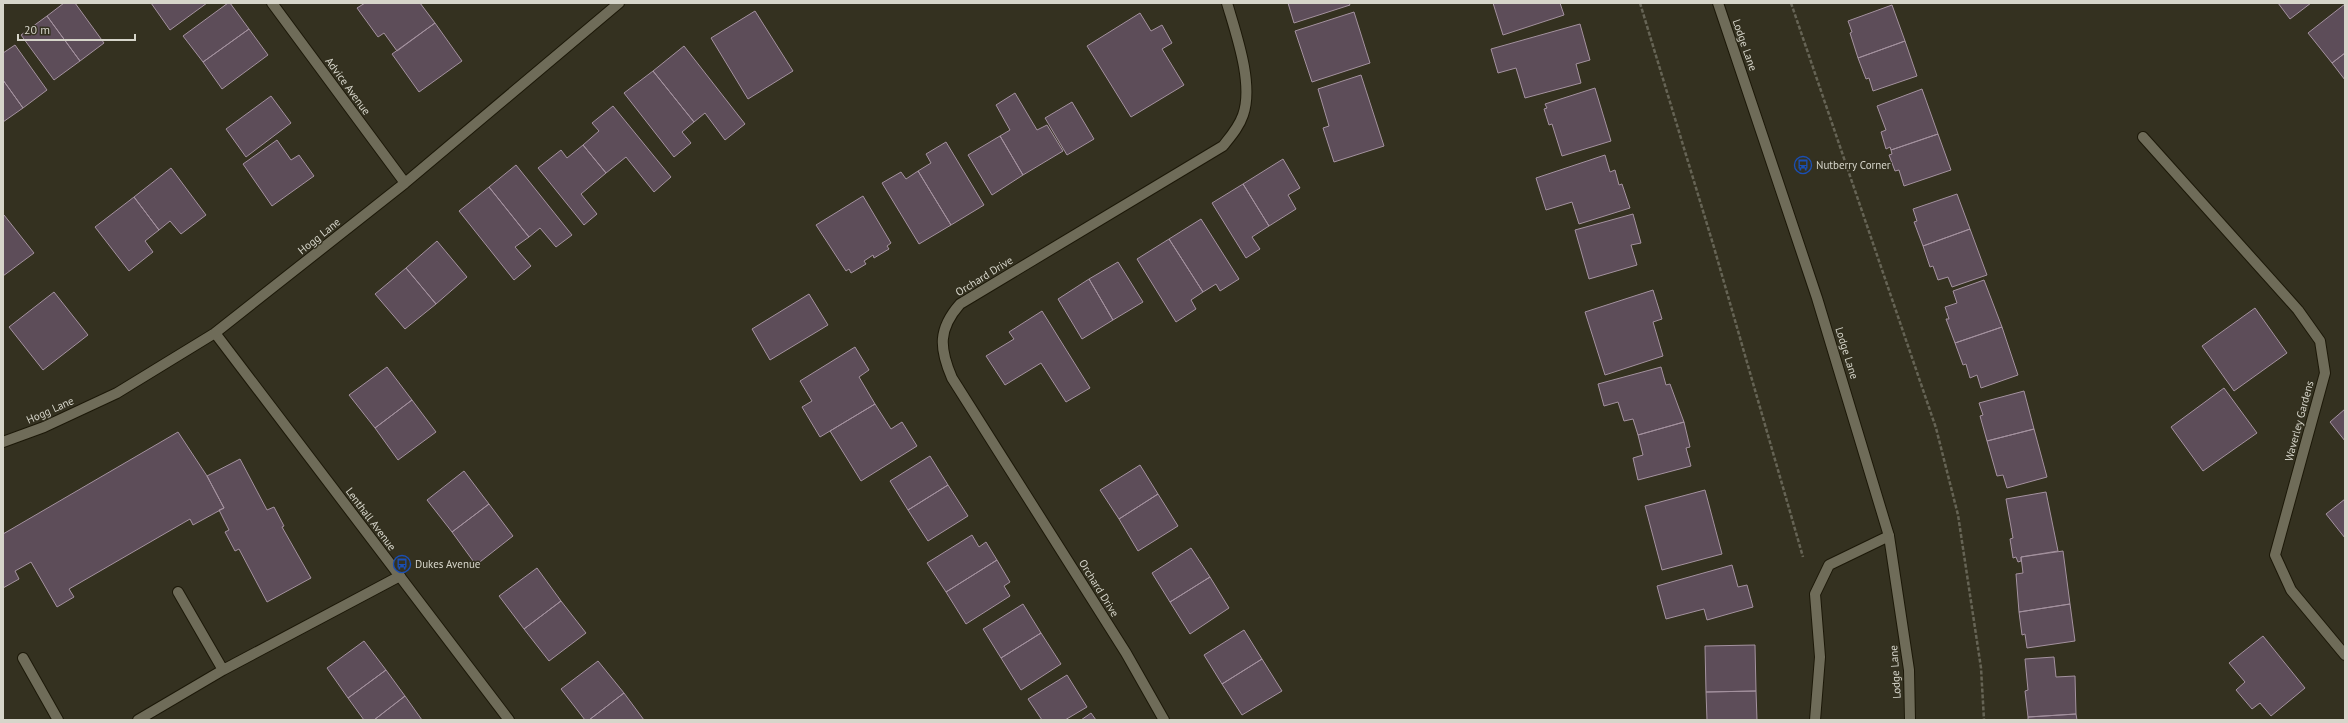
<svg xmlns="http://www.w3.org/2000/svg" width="2348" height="723" viewBox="0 0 2348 723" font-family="'PT Sans',sans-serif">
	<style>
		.building { fill: #5d4d59; stroke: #a4929f }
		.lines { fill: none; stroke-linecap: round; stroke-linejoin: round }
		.lane-casing { stroke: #1c1808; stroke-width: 12 }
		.street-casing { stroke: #1c1808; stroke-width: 12 }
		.secondary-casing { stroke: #1c1808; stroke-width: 12 }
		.path { stroke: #666455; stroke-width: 2.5; stroke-dasharray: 4 2; stroke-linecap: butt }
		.lane { stroke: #6f6c59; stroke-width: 10 }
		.street { stroke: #6f6c59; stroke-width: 10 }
		.secondary { stroke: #6f6c59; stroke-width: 10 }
		.labels { text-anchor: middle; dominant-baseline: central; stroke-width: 3; stroke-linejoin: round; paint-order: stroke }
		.street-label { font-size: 11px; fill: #d6d5ca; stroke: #343120 }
		.poi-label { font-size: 11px; fill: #d6d5ca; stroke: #343120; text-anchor: start }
	</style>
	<rect width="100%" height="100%" fill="#343120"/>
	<path class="building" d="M64,3H75L104,43L80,61L47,16Z
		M151,3H207L170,30Z
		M228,3H230L249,29L203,62L183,36Z
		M365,3H420L435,23L397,51L384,33L378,37L357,8Z
		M1288,3H1349L1350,5L1294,23Z
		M1493,3H1560L1564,15L1503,35Z
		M2278,3H2311L2290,19Z
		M2345,4V53L2332,63L2308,33Z
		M1892,5L1905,41L1858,58L1850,33L1852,32L1848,21Z
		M755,11L793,71L748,99L711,38Z
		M1354,12L1370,63L1312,82L1295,31Z
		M1140,13L1151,31L1162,25L1172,43L1162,49L1184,85L1131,117L1087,46Z
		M47,16L80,61L54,80L21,35Z
		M435,23L462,61L419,92L392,54Z
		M1580,24L1590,60L1576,64L1581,83L1525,98L1516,68L1498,73L1491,49Z
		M249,29L268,55L222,89L203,62Z
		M1905,41L1917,76L1873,91L1869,78L1866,79L1858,58Z
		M15,45L47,90L23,108L3,80V53Z
		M684,46L745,124L725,140L705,113L694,122L653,71Z
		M2345,53V80L2332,63Z
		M653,71L694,122L682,132L691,143L674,157L624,93Z
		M1361,75L1384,146L1334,162L1323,128L1329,126L1318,89Z
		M3,80L23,108L3,122Z
		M1595,88L1611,141L1562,156L1552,124L1549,125L1544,109L1547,108L1545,104Z
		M1922,89L1938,134L1891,150L1890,147L1886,149L1881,132L1886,130L1877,106Z
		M1015,93L1037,130L1047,125L1063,151L1023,175L1000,136L1010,130L996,105Z
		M271,96L291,123L246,157L226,129Z
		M1072,102L1094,139L1067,155L1045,118Z
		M613,106L671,177L654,192L626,157L606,173L583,145L599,131L592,123Z
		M1938,134L1951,170L1904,186L1899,170L1895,171L1889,155L1892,154L1891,150Z
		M1000,136L1023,175L992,195L968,155Z
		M277,140L291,160L299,155L314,176L272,206L243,164Z
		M946,142L984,205L951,225L918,171L931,163L926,154Z
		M583,145L606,173L581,194L597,214L584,225L538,168L561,150L567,158Z
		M1605,155L1610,172L1615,170L1619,185L1622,184L1630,208L1579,224L1572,202L1546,210L1536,178Z
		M1283,159L1300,188L1288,195L1296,209L1269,226L1243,184Z
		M516,165L572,235L556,247L540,228L529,237L489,187Z
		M171,168L206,215L181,234L170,221L159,230L134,197Z
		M918,171L951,225L919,244L882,183L901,172L906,179Z
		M1243,184L1269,226L1252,237L1260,249L1246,258L1212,203Z
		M489,187L529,237L515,247L531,266L514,280L459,211Z
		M1957,194L1970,229L1923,246L1914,222L1917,221L1913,209Z
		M863,196L891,243L887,246L889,249L874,258L873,255L864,261L866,264L851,273L849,269L846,271L816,225Z
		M134,197L159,230L145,241L153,252L129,271L95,227Z
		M1633,214L1641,243L1631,245L1637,265L1589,279L1575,230Z
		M4,215L34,253L3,276V216Z
		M1201,219L1239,279L1220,291L1216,284L1203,292L1169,239Z
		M1970,229L1987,275L1952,287L1948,277L1938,280L1933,266L1930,267L1923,246Z
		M1169,239L1203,292L1191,300L1196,309L1176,322L1137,259Z
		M437,241L467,277L436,304L406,268Z
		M1118,262L1143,302L1113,320L1089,279Z
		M406,268L436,304L405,329L375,294Z
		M1089,279L1113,320L1082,339L1058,299Z
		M1984,280L2002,327L1955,343L1946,319H1949L1945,307L1957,303L1953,291Z
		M1653,290L1662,319L1653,322L1663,356L1605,375L1585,312Z
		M54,292L88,335L43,370L9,327Z
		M809,294L828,325L770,360L752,329Z
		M2255,308L2287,353L2234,391L2202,346Z
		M1042,311L1090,388L1066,402L1041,363L1005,385L986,356L1014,339L1009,332Z
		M2002,327L2018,375L1981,388L1977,375L1970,378L1966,364L1963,365L1955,343Z
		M855,347L869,370L859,377L875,404L820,437L802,407L812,401L800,381Z
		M387,367L412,400L375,428L349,395Z
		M1661,367L1666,385L1670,384L1684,422L1638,435L1633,419L1624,421L1618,402L1604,406L1598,384Z
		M2224,388L2257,433L2203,471L2171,427Z
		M2024,391L2034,429L1987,441L1980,416L1983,415L1979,403Z
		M412,400L436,432L398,460L375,428Z
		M875,404L891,429L902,422L917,446L861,481L830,431Z
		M2345,409V441L2330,422Z
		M1684,422L1690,447L1686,448L1691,466L1638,480L1633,458L1643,455L1638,435Z
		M2034,429L2047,477L2007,488L2003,475L1997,476L1987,441Z
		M178,432L207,476L224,508L193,525L190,519L69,589L74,597L57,607L31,562L15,571L19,579L3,588V534Z
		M930,456L948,485L908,510L890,481Z
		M240,459L267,510L274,507L284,526L282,527L311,578L267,602L239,549L235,551L225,532L229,530L219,510L224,508L207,476Z
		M1140,465L1158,494L1119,519L1100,490Z
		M464,471L489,504L452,532L427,500Z
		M948,485L968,516L928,541L908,510Z
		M1705,490L1722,554L1662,570L1645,506Z
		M2046,492L2058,551L2021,557V561L2018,562L2016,557L2013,558L2010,539L2013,538L2006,499Z
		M1158,494L1178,526L1138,551L1119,519Z
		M2345,499V538L2326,514Z
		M489,504L513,536L476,565L452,532Z
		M972,535L979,547L986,542L997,560L946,592L927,563Z
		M1191,548L1210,577L1170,602L1152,573Z
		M2063,551L2070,604L2019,612L2016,574L2023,573L2021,557Z
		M997,560L1010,582L1004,586L1010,596L966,624L946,592Z
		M1732,565L1738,587L1747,585L1753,607L1707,620L1704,609L1666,619L1657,586Z
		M537,568L561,601L524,629L499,596Z
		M1210,577L1229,608L1190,634L1170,602Z
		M561,601L586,633L549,661L524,629Z
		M1023,604L1041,633L1001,658L983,629Z
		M2070,604L2075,641L2027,648L2025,634L2022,635L2019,612Z
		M1244,630L1262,659L1222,684L1204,655Z
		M1041,633L1061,664L1021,690L1001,658Z
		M2263,636L2305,688L2271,716L2260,703L2252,709L2236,690L2245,682L2229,663Z
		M364,641L386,670L348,698L327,668Z
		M1755,645L1756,691L1706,692L1705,646Z
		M2054,657L2056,677L2075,676L2076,714L2028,717L2025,691L2028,690L2025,659Z
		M1262,659L1282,691L1242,715L1222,684Z
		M598,661L624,693L589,720H585L561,689Z
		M386,670L405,696L374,720H364L348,698Z
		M1067,675L1087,707L1065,720H1042L1028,699Z
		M1756,691L1757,720H1707L1706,692Z
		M624,693L644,720H589Z
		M405,696L422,720H374Z
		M1091,713L1096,720H1081Z
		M2076,714L2077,720H2028V717Z"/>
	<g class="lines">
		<g class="lane-casing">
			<path id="lane" d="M178,592L223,670
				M23,658L58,720
				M138,720L223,670L400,576
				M1815,720L1820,657L1815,594L1829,565L1889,536"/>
		</g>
		<g class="street-casing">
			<path id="street" d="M272,3L405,183
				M2143,137L2298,310L2320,341L2325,373L2275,555L2291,590L2345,655
				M215,333L509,720
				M3,442L44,427L117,393L215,333L405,183L619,3
				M1164,720L1126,653L952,378C939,348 938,329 960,304L1223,146C1231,136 1239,127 1243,115C1254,84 1236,34 1227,3"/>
		</g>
		<g class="secondary-casing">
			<path id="secondary" d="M1718,3L1817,298L1889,536L1909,670L1910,720"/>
		</g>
		<path class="path" d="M1640,3L1713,244L1803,557
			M1791,3L1936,428L1958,515L1981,668L1984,720"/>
		<use href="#lane" class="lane"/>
		<use href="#street" class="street"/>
		<use href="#secondary" class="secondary"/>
	</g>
	<defs>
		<g id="bus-ring" transform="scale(0.9)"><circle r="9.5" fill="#343120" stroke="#1a4fb4" stroke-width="1.5"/><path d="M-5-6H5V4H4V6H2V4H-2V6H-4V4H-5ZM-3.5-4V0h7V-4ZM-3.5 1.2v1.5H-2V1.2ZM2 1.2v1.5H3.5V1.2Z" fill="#1a4fb4"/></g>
	</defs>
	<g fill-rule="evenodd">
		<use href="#bus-ring" x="1803" y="165"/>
		<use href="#bus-ring" x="402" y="564"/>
	</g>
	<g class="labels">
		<g class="street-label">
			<text transform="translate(1745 45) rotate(71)">Lodge Lane</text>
			<text transform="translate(348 86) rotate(54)">Advice Avenue</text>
			<text transform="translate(319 236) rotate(-39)">Hogg Lane</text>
			<text transform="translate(984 276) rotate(-32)">Orchard Drive</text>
			<text transform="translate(1847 353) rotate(73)">Lodge Lane</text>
			<text transform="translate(50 410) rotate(-24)">Hogg Lane</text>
			<text transform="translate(2299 421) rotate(-75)">Waverley Gardens</text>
			<text transform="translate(371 519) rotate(53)">Lenthall Avenue</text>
			<text transform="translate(1099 588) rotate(58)">Orchard Drive</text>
			<text transform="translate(1895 672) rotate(-94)">Lodge Lane</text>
		</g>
		<g class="poi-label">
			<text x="1816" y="165">Nutberry Corner</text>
			<text x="415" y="564">Dukes Avenue</text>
		</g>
	</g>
	<rect width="2348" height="723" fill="none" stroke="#d6d5ca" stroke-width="8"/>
	<path d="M18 34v6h117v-6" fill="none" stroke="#d6d5ca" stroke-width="2"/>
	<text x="24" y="34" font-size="12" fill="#d6d5ca" stroke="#343120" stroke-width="3" paint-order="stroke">20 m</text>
</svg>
